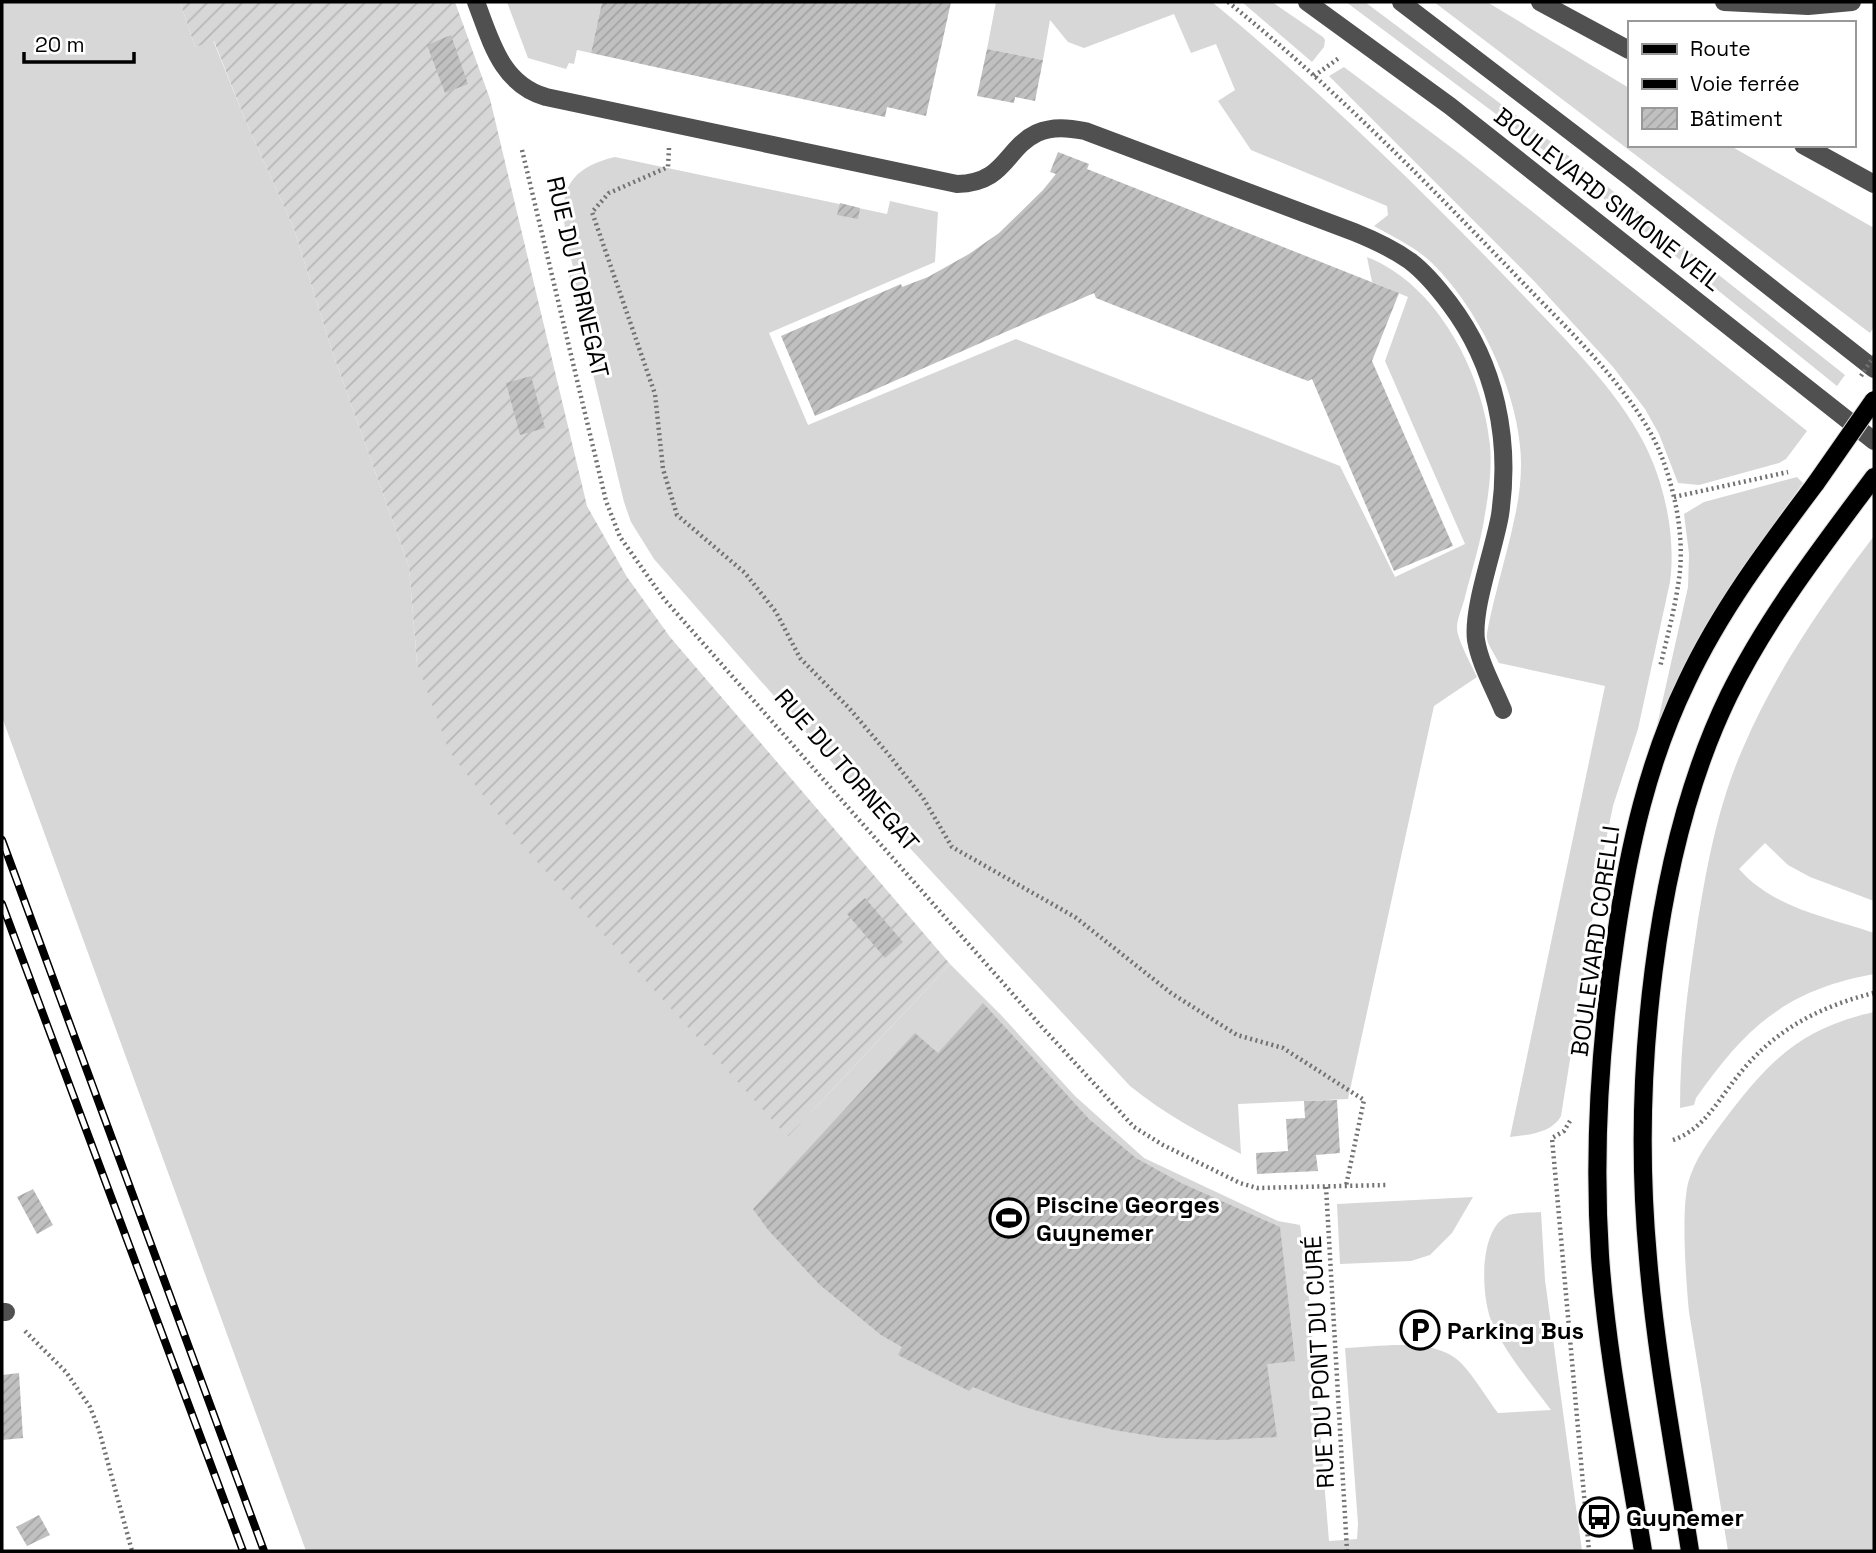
<svg xmlns="http://www.w3.org/2000/svg" width="1876" height="1553" viewBox="0 0 1876 1553" font-family="'Space Grotesk',sans-serif">
	<style>
		.grass { fill: #d7d7d7 }
		.garden { fill: url(#garden-furrows) }
		.building { fill: url(#building-hatch) }
		.lines { fill: none; stroke-linecap: round; stroke-linejoin: round }
		.major-casing { stroke: #dbdbdb; stroke-width: 20 }
		.path { stroke: #727272; stroke-width: 4.5; stroke-dasharray: 2 3.5; stroke-linecap: butt }
		.minor { stroke: #505050; stroke-width: 18 }
		.major { stroke: #000; stroke-width: 18 }
		.rail-casing { stroke: #000; stroke-width: 8 }
		.rail { stroke: #fff; stroke-width: 5; stroke-dasharray: 16; stroke-linecap: butt }
		.major-bridge-casing { stroke: #dbdbdb; stroke-width: 20; stroke-linecap: butt }
		.path-bridge { stroke: #727272; stroke-width: 4.5; stroke-dasharray: 2 3.5; stroke-linecap: butt }
		.major-bridge { stroke: #000; stroke-width: 18 }
		.labels { text-anchor: middle; dominant-baseline: central; stroke-width: 6; stroke-linejoin: round; paint-order: stroke }
		.street-label { font-size: 24px; fill: #000; stroke: #fff }
		.poi-label { font-size: 24px; font-weight: bold; fill: #000; stroke: #fff; text-anchor: start }
	</style>
	<defs>
		<pattern id="garden-furrows" width="10" height="10" patternUnits="userSpaceOnUse" patternTransform="scale(1.75)"><rect width="10" height="10" fill="#d7d7d7"/><path d="M-1 1l2-2M0 10L10 0M9 11l2-2" fill="none" stroke="#b7b7b7"/></pattern>
		<pattern id="building-hatch" width="6" height="6" patternUnits="userSpaceOnUse" patternTransform="scale(1.75)"><rect width="6" height="6" fill="#c0c0c0"/><path d="M-1 1l2-2M0 6l6-6M5 7l2-2" fill="none" stroke="#a3a3a3"/></pattern>
	</defs>
	<rect width="100%" height="100%" fill="#fff"/>
	<path class="grass" d="M2,2H180L195,47L213,40L246,122L294,229L331,348L409,567L417,663L788,1137L950,964L1001,1015L1075,1096L1144,1158L1278,1221L1300,1225L1307,1273L1329,1541L1357,1539L1358,1524L1345,1348C1380,1347 1436,1336 1462,1364C1475,1378 1486,1397 1498,1413L1551,1410C1531,1383 1507,1355 1493,1325C1481,1301 1477,1228 1509,1215C1518,1212 1531,1213 1541,1212L1545,1280L1582,1551H306L2,717Z
		M507,2H602L591,53L577,50L574,64L569,63L566,69L528,58Z
		M996,2H1212C1321,91 1422,190 1520,292C1563,337 1616,388 1644,443C1665,484 1676,537 1670,582L1638,729L1613,806L1602,859L1561,1116C1552,1133 1528,1135 1510,1137L1605,686L1499,663C1495,655 1489,647 1487,639C1485,630 1510,542 1513,525C1519,500 1523,472 1520,446C1514,383 1477,307 1432,263C1415,247 1394,237 1374,226L1388,215L1387,206L1251,150L1218,101L1235,90L1216,44L1191,53L1174,14L1084,48L1068,42L1050,20L1043,60L987,49Z
		M1242,2H1272L1323,37L1325,40L1324,47L1312,62Z
		M1346,2H1365L1541,134L1845,375L1837,386L1532,141Z
		M1434,2H1487L1629,88V145H1729L1874,228V327L1870,333Z
		M1344,67L1460,154L1807,431L1786,459L1779,463L1699,485L1678,483L1659,434L1645,409L1613,367L1534,281L1329,76Z
		M615,157L887,214L890,201L938,212L935,262L769,333L808,425L1016,339L1340,466L1395,577L1465,544L1385,361L1408,297L1372,282L1367,257C1437,284 1483,373 1490,445C1492,468 1489,491 1485,514C1481,542 1472,569 1465,597C1463,606 1457,618 1457,628C1457,639 1472,666 1477,677L1434,706L1348,1099L1238,1104L1241,1154C1201,1133 1164,1114 1130,1086L858,792L654,559L631,522L624,502L568,271L573,267C561,215 549,172 615,157Z
		M1797,477L1803,483C1744,565 1692,634 1656,730L1688,587L1689,554L1684,514L1704,502Z
		M1874,536V901L1810,877L1788,865L1765,843L1739,869C1773,908 1827,917 1874,933V974C1786,990 1746,1027 1696,1098L1694,1105L1680,1108C1680,1048 1687,992 1696,933C1706,870 1717,807 1743,748C1776,671 1823,603 1874,536Z
		M1874,1012V1551H1728L1689,1312C1686,1279 1681,1215 1688,1183C1695,1158 1710,1139 1725,1119C1769,1061 1801,1028 1874,1012Z
		M1473,1197L1452,1233L1430,1255L1411,1261L1340,1264L1337,1204Z"/>
	<path class="garden" d="M180,2H455L490,99L587,506L627,577L670,637L950,964L788,1137L520,843L449,751L417,663L409,567L331,348L294,229L246,122L214,41L195,47Z"/>
	<path class="building" d="M602,2H951L926,116L887,107L885,117L591,53Z
		M451,35L468,84L445,93L427,45Z
		M987,49L1043,60L1035,101L1015,97L1014,103L977,96Z
		M1058,152L1089,164L1087,169L1399,293L1372,361L1453,546L1394,571L1312,379L1308,381L1292,375L1111,304L1096,298L1094,293L815,416L781,336L901,284L902,287L928,277L969,254L999,233L1043,190L1056,174L1050,172Z
		M840,203L860,208L858,219L837,215Z
		M531,376L545,428L520,435L506,383Z
		M865,898L903,942L885,958L847,914Z
		M983,1003L1089,1119L1136,1158L1181,1183L1280,1227L1295,1361L1267,1364L1277,1437L1221,1440L1163,1438L1114,1430L1058,1417L1018,1405L973,1387L969,1391L898,1355L902,1347L881,1335L820,1285L769,1231L753,1209L915,1033L938,1053Z
		M1337,1100L1340,1153L1316,1155L1318,1171L1257,1174L1256,1153L1288,1151L1286,1119L1305,1118L1304,1101Z
		M33,1189L53,1225L37,1234L17,1197Z
		M19,1373L23,1438L2,1440V1375Z
		M39,1515L50,1535L27,1546L16,1527Z"/>
	<g class="lines">
		<g class="major-casing">
			<path id="major" d="M1643,1551C1627,1453 1607,1355 1600,1256C1593,1148 1600,1042 1616,935C1629,847 1648,761 1687,681C1721,609 1768,547 1816,483
				M1690,1551C1675,1454 1656,1356 1648,1258C1632,1084 1652,853 1729,695C1768,616 1822,547 1874,477"/>
		</g>
		<path class="path" d="M1228,2C1335,88 1431,187 1526,286C1569,330 1635,394 1659,450C1675,489 1685,537 1679,579C1675,608 1667,638 1660,667
			M1314,76L1339,58
			M669,148L668,167L609,193L592,212L655,394L663,469L677,515L745,573L776,612L800,658L849,708L889,755L923,798L952,847L1075,917L1171,993L1237,1035L1283,1048L1364,1100L1346,1186
			M522,150L606,501L620,537L664,599L1041,1026L1134,1127L1163,1145L1240,1183L1257,1188L1387,1185
			M1674,497L1788,472
			M1570,1121L1564,1131L1552,1138L1589,1551
			M1673,1140C1705,1129 1719,1098 1741,1072C1776,1029 1821,1006 1874,993
			M1326,1187L1347,1551
			M25,1331L66,1372L90,1407L99,1430L132,1551"/>
		<path class="minor" d="M476,2C491,41 501,84 546,97L957,184C1006,183 1005,148 1037,133C1053,126 1069,128 1085,131L1354,232C1374,240 1393,249 1410,261C1426,273 1438,288 1450,304C1496,365 1511,440 1500,515C1494,550 1472,608 1476,640C1480,664 1494,688 1503,710
			M1307,2L1450,106L1874,441
			M1401,2L1630,177L1874,369
			M1540,2L1629,50
			M1724,2L1808,6L1852,2
			M1803,145L1874,184
			M2,1312H6"/>
		<use href="#major" class="major"/>
		<g class="rail-casing">
			<path id="rail" d="M2,840L264,1551
				M2,904L243,1551"/>
		</g>
		<use href="#rail" class="rail"/>
		<g class="major-bridge-casing">
			<path id="major-bridge" d="M1816,483L1874,400"/>
		</g>
		<path class="path-bridge" d="M1861,376L1874,356"/>
		<use href="#major-bridge" class="major-bridge"/>
	</g>
	<defs>
		<g id="stadium-ring" transform="scale(2.0125)"><circle r="9.5" fill="#fff" stroke="#000" stroke-width="1.5"/><path d="M0-5a6.5 5 0 1 0 0 10a6.5 5 0 1 0 0-10ZM-3.5-1.8h7v3.6h-7Z" fill="#000"/></g>
		<g id="parking-ring" transform="scale(2.0125)"><circle r="9.5" fill="#fff" stroke="#000" stroke-width="1.5"/><path d="M-3.5-5.5H1a3.5 3.5 0 0 1 0 7H-1V5.5H-3.5ZM-1-3.4V-.6H.8a1.4 1.4 0 0 0 0-2.8Z" fill="#000"/></g>
		<g id="bus-ring" transform="scale(2.0125)"><circle r="9.5" fill="#fff" stroke="#000" stroke-width="1.5"/><path d="M-5-6H5V4H4V6H2V4H-2V6H-4V4H-5ZM-3.5-4V0h7V-4ZM-3.5 1.2v1.5H-2V1.2ZM2 1.2v1.5H3.5V1.2Z" fill="#000"/></g>
	</defs>
	<g fill-rule="evenodd">
		<use href="#stadium-ring" x="1009" y="1218"/>
		<use href="#parking-ring" x="1420" y="1330"/>
		<use href="#bus-ring" x="1599" y="1517"/>
	</g>
	<g class="labels">
		<g class="street-label">
			<text transform="translate(1608 199) rotate(38)">BOULEVARD SIMONE VEIL</text>
			<text transform="translate(578 277) rotate(77)">RUE DU TORNEGAT</text>
			<text transform="translate(847 770) rotate(49)">RUE DU TORNEGAT</text>
			<text transform="translate(1595 941) rotate(-82)">BOULEVARD CORELLI</text>
			<text transform="translate(1319 1362) rotate(-93)">RUE DU PONT DU CURÉ</text>
		</g>
		<g class="poi-label">
			<text x="1036" y="1204">Piscine Georges<tspan x="1036" dy="28">Guynemer</tspan></text>
			<text x="1447" y="1330">Parking Bus</text>
			<text x="1626" y="1517">Guynemer</text>
		</g>
	</g>
	<rect width="1876" height="1553" fill="none" stroke="#000000" stroke-width="7"/>
	<rect x="1628" y="21" width="228" height="126" fill="#ffffff" stroke="#999999" stroke-width="2"/>
	<rect x="1642" y="44" width="35" height="10" fill="#000000" stroke="#999999" stroke-width="2"/>
	<text x="1690" y="56" font-size="21" fill="#000000">Route</text>
	<rect x="1642" y="79" width="35" height="10" fill="#000000" stroke="#999999" stroke-width="2"/>
	<text x="1690" y="91" font-size="21" fill="#000000">Voie ferrée</text>
	<rect x="1642" y="108" width="35" height="21" fill="url(#building-hatch)" stroke="#999999" stroke-width="2"/>
	<text x="1690" y="126" font-size="21" fill="#000000">Bâtiment</text>
	<path d="M24 52v10h110v-10" fill="none" stroke="#000000" stroke-width="3.5"/>
	<text x="35" y="52" font-size="21" fill="#000000" stroke="#ffffff" stroke-width="5" paint-order="stroke">20 m</text>
</svg>
